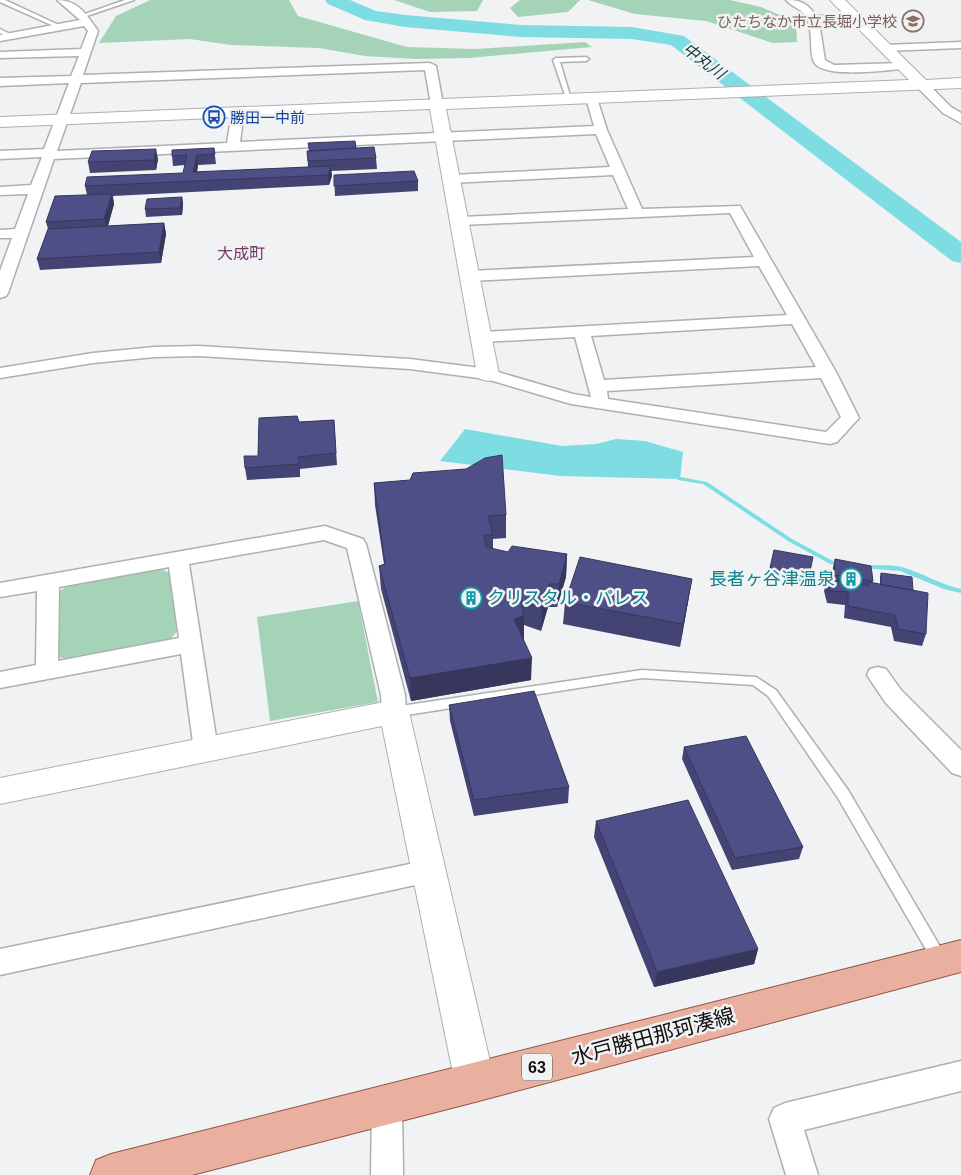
<svg xmlns="http://www.w3.org/2000/svg" width="961" height="1175" viewBox="0 0 961 1175" font-family="Helvetica,'Noto Sans JP',sans-serif">
	<style>
		.green { fill: #a5d3b7 }
		.water { fill: #7edce3 }
		.lines { fill: none; stroke-linecap: round; stroke-linejoin: round }
		.stream { fill: #7edce3; fill-rule: evenodd }
		.river { fill: #7edce3; fill-rule: evenodd }
		.service-casing { stroke: #aeafaf; stroke-width: 3 }
		.minor-casing { stroke: #aeafaf; stroke-width: 3 }
		.tertiary-casing { stroke: #aeafaf; stroke-width: 2 }
		.primary-casing { stroke: #935543; stroke-width: 2 }
		.service { fill: #fff; fill-rule: evenodd }
		.minor { fill: #fff; fill-rule: evenodd }
		.tertiary { fill: #fff; fill-rule: evenodd }
		.primary { fill: #e9af9f; fill-rule: evenodd }
		.wall { fill: #434473 }
		.shaded-wall { fill: #37375e }
		.building { fill: #4e4f86; stroke: #37375e }
		.labels { text-anchor: middle; dominant-baseline: central; stroke-width: 5; stroke-linejoin: round; paint-order: stroke }
		.far-education-label { font-size: 15px; fill: #785e54; stroke: #f1f2f3; text-anchor: end }
		.far-transit-label { font-size: 15px; fill: #164399; stroke: #f1f2f3; text-anchor: start }
		.far-water-label { font-size: 16px; font-style: italic; fill: #0c3a3d; stroke: #f1f2f3 }
		.far-neighbourhood-label { font-size: 16px; fill: #763b65; stroke: #f1f2f3 }
		.shield { fill: #f1f2f3; stroke: #535353; stroke-width: 1 }
		.shield-label { font-size: 16px; font-weight: bold; fill: #0f0f0f }
		.culture-label { font-size: 18px; fill: #0d838f; stroke: #f1f2f3; text-anchor: end }
		.near-street-label { font-size: 21px; fill: #0f0f0f; stroke: #f1f2f3 }
	</style>
	<rect width="100%" height="100%" fill="#f1f2f3"/>
	<path class="green" d="M150,0H289L298,16L407,47L475,49L585,42L592,47L469,58L415,59L365,56L319,48L231,45L190,39L99,43L116,16Z
		M394,0H483L477,11L430,12Z
		M520,0H580L568,12L518,17L510,8Z
		M588,0H730L761,7L796,22L797,42L773,43L706,21L635,14Z
		M162,569L171,574L179,629L168,642L70,659L56,657L57,594L69,584Z
		M358,601L378,702L270,721L257,617Z"/>
	<path class="water" d="M465,429L562,446L596,444L616,439L645,441L683,452L680,479L560,476L440,461Z"/>
	<g class="lines">
		<path class="stream" d="M680,477L707,482L792,539L833,561L842,563L843,564L840,566L830,564L788,541L703,484L678,480L677,479L678,478Z
			M865,565C877,566 889,564 901,567C922,572 940,585 961,589V593L944,589L900,571L863,568L862,567L863,566Z"/>
		<path class="river" d="M325,0H350L376,11L405,15L521,25L632,27L684,36L961,242V263L952,261L671,45L632,39L521,37L405,27L365,20L328,4Z"/>
		<g class="service-casing">
			<path id="service" d="M0,0H5L63,27L58,28L0,2Z
				M125,0H134L84,17L79,16Z
				M0,29L12,35L13,36L10,38L0,33Z
				M556,58L586,57L589,59L586,61L560,62L571,99L566,98L553,60Z
				M642,670L756,677L776,690L848,790L945,955L947,960L945,965L940,967L935,965L838,798L768,696L753,685L642,678L394,717L390,715L388,712L390,709L394,707Z"/>
		</g>
		<g class="minor-casing">
			<path id="minor" d="M57,0C78,0 87,15 98,31L83,75L430,63L436,66L443,104L437,108L431,104L425,70L81,83L57,151L227,143L232,112L238,108L244,112L240,142L594,126L586,98L592,94L596,95L607,130L642,209L740,206L836,372L859,418L837,442L830,444L571,404L486,379L410,369L199,356L155,357L93,363L0,378V368L93,353L155,347L199,346L410,359L488,369L573,394L591,397L575,337L483,342L477,341L475,337L477,333L483,332L787,315L759,266L470,281L465,279L462,276L465,273L470,271L754,257L730,213L461,225L456,224L454,221L456,218L461,217L628,209L613,175L451,183L444,179L451,175L610,167L596,134L54,159L8,293L6,296L0,298V271L12,238H0V230L15,229L28,194L0,195V187L31,185L42,157L0,159V151L44,149L69,83L0,86V78L71,76L79,56L0,58V52L81,49L88,31L84,26L0,41V35L80,20ZM792,324L816,367L604,380L591,336ZM821,378L841,417L826,432L608,399L607,391Z
				M786,0C801,0 807,3 816,16L854,14L859,17L854,20L819,22L825,60L834,65L902,63L908,66L902,69C885,70 819,80 813,60C809,45 814,28 804,14C799,8 791,6 786,0Z
				M961,42V48L884,51L878,48L884,45Z
				M921,80L925,81L951,107L961,113V123L943,113L917,87L915,84Z
				M325,526L363,539L366,544L405,695L406,712L402,718L394,721L386,718L382,712L381,695L347,548L324,540L189,564L218,750L215,757L206,759L197,757L194,750L181,654L0,688V672L36,665L37,591L0,597V583ZM169,567L179,638L58,661L59,587Z
				M878,667L886,669L901,690L961,750V776L952,773L885,702L867,675L870,669Z
				M429,860L438,863L442,871L438,879L429,882L0,975V949Z
				M961,1061V1091L804,1130L818,1175H786L769,1119L774,1108L785,1103Z
				M387,1089L398,1093L402,1104L403,1175H371L372,1104L376,1093Z"/>
		</g>
		<g class="tertiary-casing">
			<path id="tertiary" d="M830,0H845L926,80L961,78V88L446,109L499,374L496,379L488,381L480,379L477,374L430,109L0,127V117L909,80Z
				M394,700L405,704L409,712L495,1083L489,1097L475,1102L461,1097L455,1083L382,726L0,804V778Z"/>
		</g>
		<g class="primary-casing">
			<path id="primary" d="M961,940V972L475,1102L192,1175H90L96,1160L111,1154Z"/>
		</g>
		<use href="#service" class="service"/>
		<use href="#minor" class="minor"/>
		<use href="#tertiary" class="tertiary"/>
		<use href="#primary" class="primary"/>
	</g>
	<path class="wall" d="M308,143L356,148L376,158L377,169L331,171L332,176L329,185L113,196L114,204L108,226L164,223L166,234L161,263L40,270L37,259L48,229L46,222L87,195L85,186L183,173L185,165L173,166L172,156L214,148L216,164L198,165L197,172L308,167L307,151H309Z
		M158,159L156,170L90,173L88,162Z
		M334,175L418,181V191L335,196Z
		M182,197L183,204L182,215L146,217L145,209Z
		M334,420L337,465L300,469V477L247,480L245,468L258,456L299,422Z
		M466,469L506,515V538L493,539V549L508,552L567,554L566,577L557,607H548L541,631L524,625L523,639L531,680L411,701L381,589L379,566L384,564L375,505L374,483L410,480Z
		M774,550L809,576L807,585L768,576Z
		M835,559L873,581L872,583L880,584V577L881,573L913,590L926,634L922,646L894,641L891,627L844,618L845,605L827,603L824,591L827,579L832,580L833,567Z
		M692,579L680,647L563,624L565,602Z
		M449,705L569,787L568,803L474,816L450,721Z
		M684,747L803,847L799,859L732,870L682,759Z
		M596,821L758,949L754,964L654,987L594,837Z"/>
	<path class="shaded-wall" d="M156,149L158,159L156,170L154,160Z
		M197,155L198,165L195,183L193,172Z
		M331,166L332,176L329,185L328,175Z
		M112,194L114,204L107,229L104,219Z
		M182,197L183,204L182,215L180,208Z
		M164,223L166,234L161,263L159,252Z
		M567,554L566,577L557,607L559,584Z
		M692,579L688,602L680,647L683,624Z
		M549,584L548,607L541,631L542,608Z
		M524,616V639L514,642V619Z
		M532,658L531,680L411,701L410,678Z
		M758,949L754,964L654,987L657,972Z"/>
	<path class="building" d="M355,141L356,148L310,151L308,143Z
		M374,147L376,158L308,161L307,151Z
		M214,148L215,154L197,155L193,172L331,166L328,175L85,186L87,177L183,173L187,155L172,156V150Z
		M156,149L154,160L88,162L92,151Z
		M414,171L418,181L334,186V175Z
		M112,194L104,219L46,222L55,196Z
		M182,197L180,208L145,209L147,199Z
		M164,223L159,252L37,259L48,229Z
		M297,416L299,422L334,420L336,453L298,457L299,464L245,468L244,456H258L259,418Z
		M502,455L506,515L488,516L493,535H484L486,547L508,552L512,546L567,554L559,584H549L542,608L521,601L524,616L514,619L532,658L410,678L379,566L385,564L374,483L410,480L413,473L466,469L485,458Z
		M774,550L813,557L809,576L770,568Z
		M580,557L692,579L683,624L565,602Z
		M835,559L871,566L873,581L834,575Z
		M881,573L912,577L913,590L881,585Z
		M827,579L868,586L869,582L928,593L926,634L898,629L895,615L848,606V592L830,591Z
		M534,691L569,787L474,800L449,705Z
		M746,736L803,847L735,858L684,747Z
		M688,800L758,949L657,972L596,821Z"/>
	<defs>
		<g id="school-ring" transform="scale(1.125)"><circle r="9.5" fill="#f1f2f3" stroke="#8d6e63" stroke-width="1.5"/><path d="M0-5L7-2L0 1L-7-2ZM-4 1L0 2.5L4 1V4Q0 6-4 4Z" fill="#8d6e63"/></g>
		<g id="bus-ring" transform="scale(1.125)"><circle r="9.5" fill="#f1f2f3" stroke="#1a4fb4" stroke-width="1.5"/><path d="M-5-6H5V4H4V6H2V4H-2V6H-4V4H-5ZM-3.5-4V0h7V-4ZM-3.5 1.2v1.5H-2V1.2ZM2 1.2v1.5H3.5V1.2Z" fill="#1a4fb4"/></g>
		<g id="building-ring" transform="scale(1.125)"><circle r="9.5" fill="#f1f2f3" stroke="#0f9aa8" stroke-width="1.5"/><path d="M-4-6H4V6H1V3H-1V6H-4ZM-2.5-4.3h1.7v1.8h-1.7ZM.8-4.3h1.7v1.8H.8ZM-2.5-1h1.7V.8h-1.7ZM.8-1h1.7V.8H.8Z" fill="#0f9aa8"/></g>
	</defs>
	<g fill-rule="evenodd">
		<use href="#school-ring" x="913" y="21"/>
		<use href="#bus-ring" x="214" y="117"/>
		<use href="#building-ring" x="851" y="579"/>
		<use href="#building-ring" x="471" y="598"/>
	</g>
	<g class="labels">
		<g class="far-education-label">
			<text x="897" y="21">ひたちなか市立長堀小学校</text>
		</g>
		<g class="far-transit-label">
			<text x="230" y="117">勝田一中前</text>
		</g>
		<g class="far-water-label">
			<text transform="translate(704 61) rotate(37)">中丸川</text>
		</g>
		<g class="far-neighbourhood-label">
			<text x="241" y="253">大成町</text>
		</g>
		<rect class="shield" x="522" y="1053.5" width="30" height="27" rx="4"/>
		<g class="shield-label">
			<text x="537" y="1067">63</text>
		</g>
		<g class="culture-label">
			<text x="835" y="579">長者ヶ谷津温泉</text>
			<text x="487" y="598" text-anchor="start">クリスタル・パレス</text>
		</g>
		<g class="near-street-label">
			<text transform="translate(653 1036) rotate(-15)">水戸勝田那珂湊線</text>
		</g>
	</g>
</svg>
